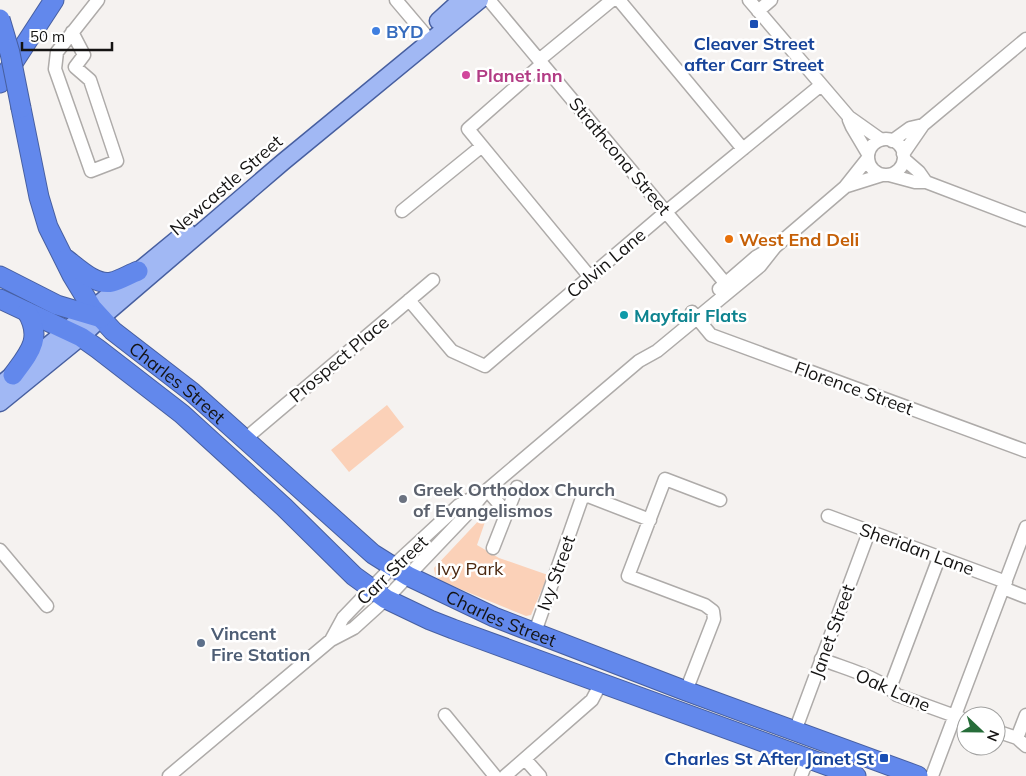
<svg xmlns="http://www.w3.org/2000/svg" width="1026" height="776" viewBox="0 0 1026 776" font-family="Mulish,sans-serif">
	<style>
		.green { fill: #fbd1b8 }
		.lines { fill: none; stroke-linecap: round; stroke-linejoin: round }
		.minor-casing { stroke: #aeaba9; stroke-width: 15 }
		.major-casing { stroke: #475fa0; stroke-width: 19 }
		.highway-casing { stroke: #475fa0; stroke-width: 21 }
		.minor { stroke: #fff; stroke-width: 12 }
		.major { stroke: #a1b8f4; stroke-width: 16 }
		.highway { stroke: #6288ec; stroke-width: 19 }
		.highway-bridge-casing { stroke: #475fa0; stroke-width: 21; stroke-linecap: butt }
		.highway-bridge { stroke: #6288ec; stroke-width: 19 }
		.transit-dot { fill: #1a4fb4; stroke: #fff; stroke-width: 2 }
		.shop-dot { fill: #3f7fe0; stroke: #fff; stroke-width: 2 }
		.hotel-dot { fill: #d1479c; stroke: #fff; stroke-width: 2 }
		.food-dot { fill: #e8710a; stroke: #fff; stroke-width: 2 }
		.culture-dot { fill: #0f9aa8; stroke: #fff; stroke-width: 2 }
		.worship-dot { fill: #6b7280; stroke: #fff; stroke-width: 2 }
		.service-dot { fill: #5c6f8a; stroke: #fff; stroke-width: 2 }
		.labels { text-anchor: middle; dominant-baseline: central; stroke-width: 5; stroke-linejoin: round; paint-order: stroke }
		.shop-label { font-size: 18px; font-weight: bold; fill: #366cbe; stroke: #fff; text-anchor: start }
		.transit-label { font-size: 18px; font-weight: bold; fill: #164399; stroke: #fff }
		.hotel-label { font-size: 18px; font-weight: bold; fill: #b23c85; stroke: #fff; text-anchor: start }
		.street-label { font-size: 18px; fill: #141312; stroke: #fff }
		.food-label { font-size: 18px; font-weight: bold; fill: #c56008; stroke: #fff; text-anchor: start }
		.culture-label { font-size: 18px; font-weight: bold; fill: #0d838f; stroke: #fff; text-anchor: start }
		.worship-label { font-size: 18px; font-weight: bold; fill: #5b616d; stroke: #fff; text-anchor: start }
		.park-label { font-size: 18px; fill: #4b270f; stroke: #fff }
		.service-label { font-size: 18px; font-weight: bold; fill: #4e5e75; stroke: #fff; text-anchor: start }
	</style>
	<rect width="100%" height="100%" fill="#f5f2f0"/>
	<path class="green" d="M387,405L404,427L349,472L331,450Z
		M483,516L486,519L477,545L499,558L548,575L531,615L526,616L443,582C436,578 435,576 434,568Z"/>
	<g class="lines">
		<g class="minor-casing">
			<path id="minor" d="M396,0L424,33L429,42
				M489,0L731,290
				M619,0L743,149
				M749,0L849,117L880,139
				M758,11L771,0
				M72,32L84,55L75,67L90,80L117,161L91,171L55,69L57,52L98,0
				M539,60L612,0
				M542,64L468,129L590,277
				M849,120L852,127L868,154
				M868 157a18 18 0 1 1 36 0a18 18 0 1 1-36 0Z
				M892,141L910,128L923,125
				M903,154L923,125L1026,39
				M904,159L919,172L926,182
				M889,175L915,182H926L1026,220
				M847,186L882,175
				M402,211L482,146
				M719,289L756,257L768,250
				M409,300L452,351L485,366L667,211L821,85
				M692,312L711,335L1026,451
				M245,439L433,280
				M487,490L507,513
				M828,516L1006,582
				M493,548L517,487
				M0,550L47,606
				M1003,588L1026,597
				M535,632L582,498L588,496L650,520
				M331,640L343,618L392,567L459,505L480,494
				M821,659C846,669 877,676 897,695L966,720
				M890,688L939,558
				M686,691L714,619L713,611L705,605L628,576L665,479L720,500
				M445,715L495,776
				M795,731L869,532
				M996,731L1017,738L1026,746
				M1017,738L1026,715
				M525,759L540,776
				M169,776L331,640L354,628L386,599L466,515L487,490L639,361L657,351L760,266L775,247L845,187L868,158
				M505,776L592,700L601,683
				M801,776L808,758
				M932,776L1026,527"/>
		</g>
		<g class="major-casing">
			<path id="major" d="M438,21L461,0
				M0,385L187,231
				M0,403L81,337L101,318L283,162L480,0"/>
		</g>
		<g class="highway-casing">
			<g id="highway">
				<path d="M0,83L54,0"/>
				<path id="s1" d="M21,108L39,197L48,227L72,275L92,308L113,331L192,392L373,554L408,576L494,617L686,691L918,776"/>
				<path d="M66,259C78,268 96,286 112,282C120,280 130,274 138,271"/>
				<path d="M0,276L57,305L101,318"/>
				<path d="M0,299L81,337L98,349L182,414L284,507L354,576L386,599L430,620L453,629L856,776"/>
				<path d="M13,375C29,353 43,339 27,312"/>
			</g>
		</g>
		<use href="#minor" class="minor"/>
		<use href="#major" class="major"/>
		<use href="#highway" class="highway"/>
		<g class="highway-bridge-casing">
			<path id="highway-bridge" d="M0,19L10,53L21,108"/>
		</g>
		<use href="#highway-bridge" class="highway-bridge"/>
	</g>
	<g class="transit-dot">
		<rect x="749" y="19" width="10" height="10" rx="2.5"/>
		<rect x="879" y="753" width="10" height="10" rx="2.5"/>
	</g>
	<circle class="shop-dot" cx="376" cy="31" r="5"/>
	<circle class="hotel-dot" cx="466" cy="75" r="5"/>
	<circle class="food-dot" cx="729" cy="239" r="5"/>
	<circle class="culture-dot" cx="624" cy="315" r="5"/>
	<circle class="worship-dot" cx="403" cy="499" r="5"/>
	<circle class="service-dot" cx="201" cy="643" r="5"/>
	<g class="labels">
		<g class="shop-label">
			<text x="386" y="31">BYD</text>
		</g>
		<g class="transit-label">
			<text x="754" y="43">Cleaver Street<tspan x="754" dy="21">after Carr Street</tspan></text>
			<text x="874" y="758" text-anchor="end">Charles St After Janet St</text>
		</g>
		<g class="hotel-label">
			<text x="476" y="75">Planet inn</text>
		</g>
		<g class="street-label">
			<text transform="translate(620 156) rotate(50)">Strathcona Street</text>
			<text transform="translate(226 185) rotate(-41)">Newcastle Street</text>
			<text transform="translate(606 263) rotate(-40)">Colvin Lane</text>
			<text transform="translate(339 359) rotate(-40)">Prospect Place</text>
			<text stroke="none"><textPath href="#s1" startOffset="328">Charles Street</textPath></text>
			<text transform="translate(854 388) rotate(20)">Florence Street</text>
			<text transform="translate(917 549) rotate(20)">Sheridan Lane</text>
			<text transform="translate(392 570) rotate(-44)">Carr Street</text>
			<text transform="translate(556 573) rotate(-70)">Ivy Street</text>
			<text stroke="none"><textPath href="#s1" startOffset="732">Charles Street</textPath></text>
			<text transform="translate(832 631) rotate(-70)">Janet Street</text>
			<text transform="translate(893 690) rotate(24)">Oak Lane</text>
		</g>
		<g class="food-label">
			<text x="739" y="239">West End Deli</text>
		</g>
		<g class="culture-label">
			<text x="634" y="315">Mayfair Flats</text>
		</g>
		<g class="worship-label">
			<text x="413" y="489">Greek Orthodox Church<tspan x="413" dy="21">of Evangelismos</tspan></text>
		</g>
		<g class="park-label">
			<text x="470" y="568">Ivy Park</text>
		</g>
		<g class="service-label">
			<text x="211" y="633">Vincent<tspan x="211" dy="21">Fire Station</tspan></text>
		</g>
	</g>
	<g transform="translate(981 731) rotate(112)"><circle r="24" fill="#ffffff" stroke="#a1a1a0"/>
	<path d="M0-4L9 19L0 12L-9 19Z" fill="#266d39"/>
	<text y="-8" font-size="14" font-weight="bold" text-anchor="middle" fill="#141312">N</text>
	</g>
	<path d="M22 42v8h90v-8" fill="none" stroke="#141312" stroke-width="2.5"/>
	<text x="30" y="42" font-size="15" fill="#141312" stroke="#ffffff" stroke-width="4" paint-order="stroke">50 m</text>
</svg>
